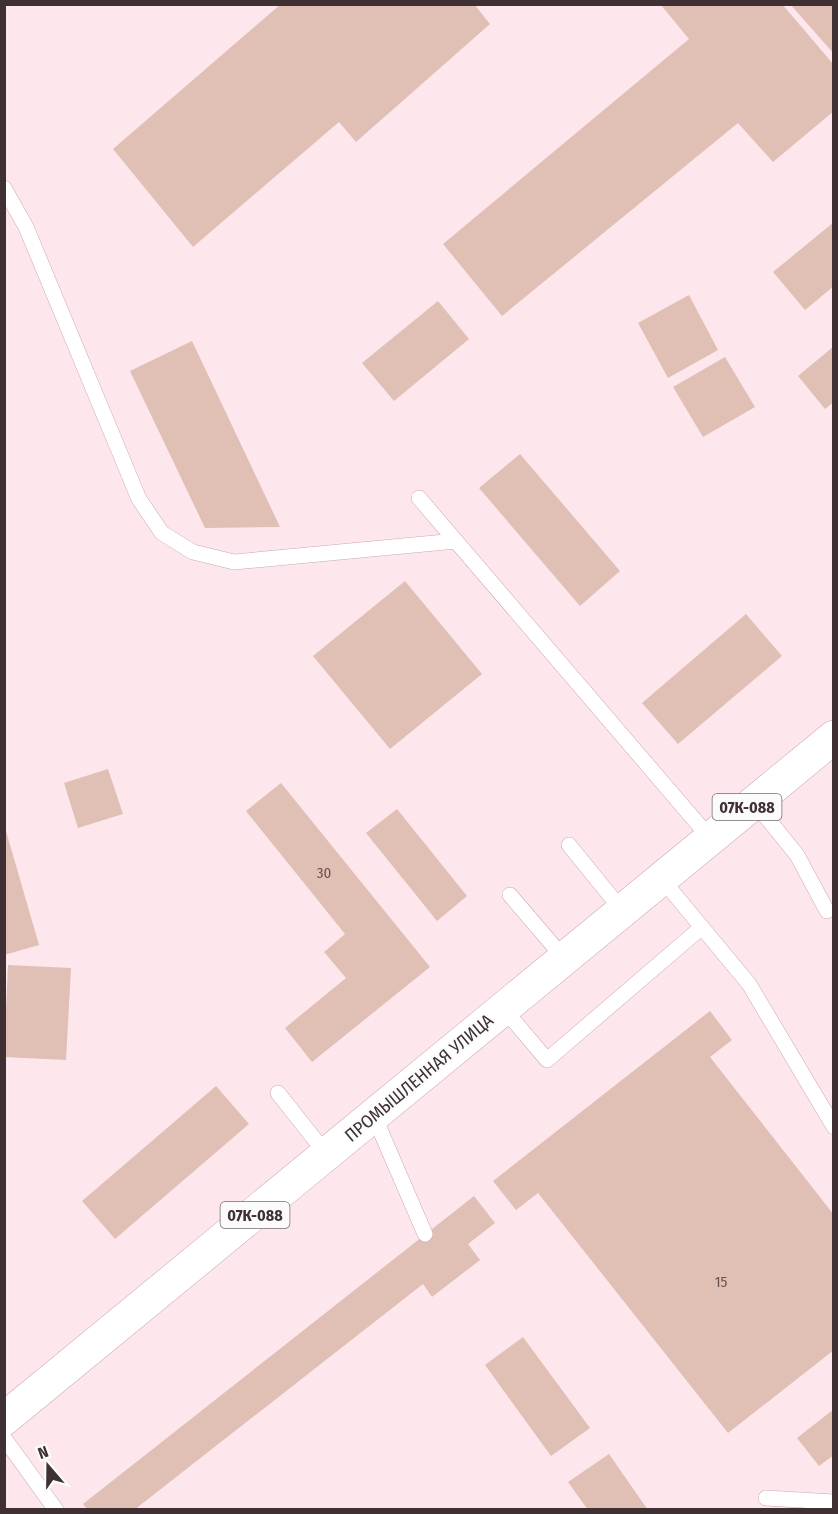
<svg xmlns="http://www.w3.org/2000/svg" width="838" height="1514" viewBox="0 0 838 1514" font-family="'Fira Sans Condensed',sans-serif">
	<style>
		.building { fill: #e0bfb5 }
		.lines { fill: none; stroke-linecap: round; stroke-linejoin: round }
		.lane-casing { stroke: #caa9b0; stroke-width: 16 }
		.primary-casing { stroke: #caa9b0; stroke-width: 34 }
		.lane { stroke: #fff; stroke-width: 15 }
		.primary { stroke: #fff; stroke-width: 33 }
		.labels { text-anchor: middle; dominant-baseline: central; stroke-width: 4.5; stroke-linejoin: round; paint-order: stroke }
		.number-label { font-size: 15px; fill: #665454 }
		.shield { fill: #fbfbfb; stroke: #776d6f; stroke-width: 1.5 }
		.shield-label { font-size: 16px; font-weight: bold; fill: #3e3033 }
		.street-label { font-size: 18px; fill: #3e3033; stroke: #fbfbfb }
	</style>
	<rect width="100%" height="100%" fill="#fde7ec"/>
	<path class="building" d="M281,4H474L490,24L356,142L339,122L193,247L113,149Z
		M660,4H782L834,65V111L773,162L738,123L502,316L443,244L689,39Z
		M790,4H834V54Z
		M834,222V286L805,310L773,272Z
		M689,295L718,350L668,378L638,323Z
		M438,301L469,339L394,401L362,363Z
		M192,341L280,527L205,528L130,371Z
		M834,346V402L825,409L798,376Z
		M725,357L755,407L703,437L673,387Z
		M520,454L620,571L580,606L479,488Z
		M405,581L482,674L390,749L313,656Z
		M746,614L782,656L678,744L642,703Z
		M108,769L123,814L78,828L64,783Z
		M281,783L430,967L312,1062L285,1028L346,978L324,952L345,934L246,811Z
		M397,809L467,896L437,921L366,833Z
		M4,824L39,945L4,955Z
		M8,965L71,968L66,1060L4,1057Z
		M710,1011L732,1040L710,1057L834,1215V1350L728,1433L538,1193L516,1210L493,1181Z
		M216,1086L249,1124L115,1239L82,1201Z
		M474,1196L495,1223L468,1244L480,1260L432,1297L423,1284L134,1510H88L83,1504Z
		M523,1337L590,1428L551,1456L485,1365Z
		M834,1409V1455L819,1466L797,1438Z
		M609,1454L648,1510H588L568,1482Z"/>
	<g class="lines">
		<g class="lane-casing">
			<path id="lane" d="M4,188L26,227L139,499L162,533L193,552L234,562L456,541
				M419,498L710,838
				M754,802L797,855L827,911
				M569,845L621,909
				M661,878L749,984L834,1127
				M510,895L563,957
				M503,1008L547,1060L702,927
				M278,1093L327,1155
				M374,1116L425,1234
				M4,1438L56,1510
				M766,1498L834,1502"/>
		</g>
		<g class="primary-casing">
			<path id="primary" d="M4,1419L834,737"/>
		</g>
		<use href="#lane" class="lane"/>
		<use href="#primary" class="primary"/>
	</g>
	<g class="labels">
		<g class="number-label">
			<text x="324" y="873">30</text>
			<text x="721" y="1282">15</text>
		</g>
		<g class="shield">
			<rect x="712.5" y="794" width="69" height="26" rx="4.5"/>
			<rect x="220.5" y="1202" width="69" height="26" rx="4.5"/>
		</g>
		<g class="shield-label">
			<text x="747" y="807">07К-088</text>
			<text x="255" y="1215">07К-088</text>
		</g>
		<g class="street-label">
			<text transform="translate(419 1078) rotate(-40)">ПРОМЫШЛЕННАЯ УЛИЦА</text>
		</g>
	</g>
	<rect width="838" height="1514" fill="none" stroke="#3e3033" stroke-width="12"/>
	<g transform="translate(48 1466) rotate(340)" stroke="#fbfbfb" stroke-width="4.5" paint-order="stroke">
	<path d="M0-4.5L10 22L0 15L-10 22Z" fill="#3e3033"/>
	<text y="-9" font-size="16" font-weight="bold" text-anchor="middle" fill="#3e3033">N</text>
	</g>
</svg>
